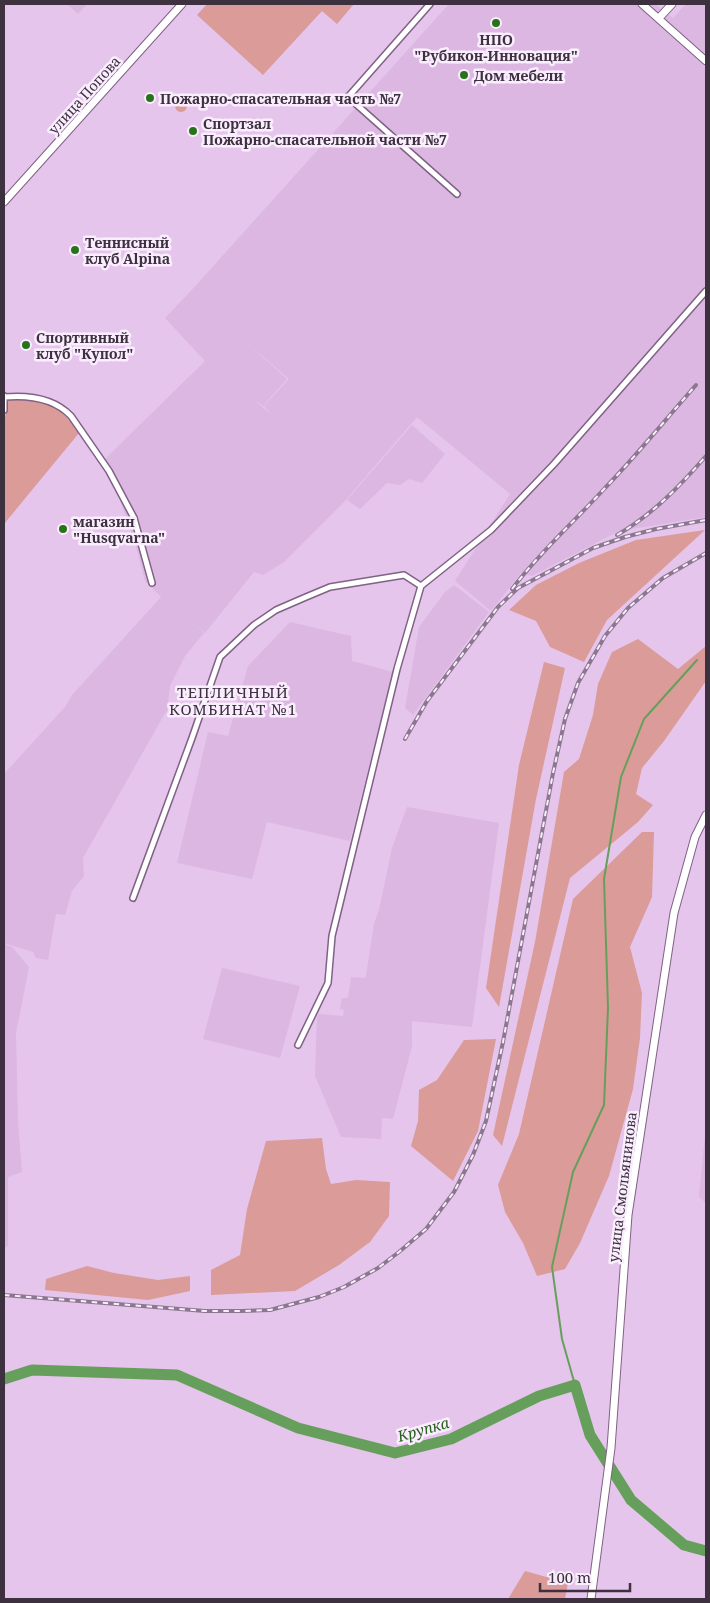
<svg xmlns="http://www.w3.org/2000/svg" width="710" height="1603" viewBox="0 0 710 1603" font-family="'Noto Serif',serif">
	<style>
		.built { fill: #dbb7e2; fill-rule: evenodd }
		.green { fill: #db9b99 }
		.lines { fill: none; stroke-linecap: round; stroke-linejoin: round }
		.stream { stroke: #669f5c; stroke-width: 2 }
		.river { stroke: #669f5c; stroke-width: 11 }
		.street-casing { stroke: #7f6284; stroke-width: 8 }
		.secondary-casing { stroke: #7f6284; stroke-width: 9 }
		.street { stroke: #fff; stroke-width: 5 }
		.secondary { stroke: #fff; stroke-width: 7 }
		.rail-casing { stroke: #8c7790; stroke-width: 4 }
		.rail { stroke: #faedfd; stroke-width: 2; stroke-dasharray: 5.5; stroke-linecap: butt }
		.poi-dot { fill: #287319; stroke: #faedfd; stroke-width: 2 }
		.labels { text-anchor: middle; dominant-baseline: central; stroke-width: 5; stroke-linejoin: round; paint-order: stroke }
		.poi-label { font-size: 14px; font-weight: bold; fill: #3d3140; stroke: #faedfd; text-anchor: start }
		.street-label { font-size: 14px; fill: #3d3140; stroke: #faedfd }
		.neighbourhood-label { font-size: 15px; letter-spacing: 1px; fill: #3d3140; stroke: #faedfd }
		.water-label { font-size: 15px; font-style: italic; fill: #265f1c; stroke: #faedfd }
	</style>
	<rect width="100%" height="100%" fill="#e5c5eb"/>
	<path class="built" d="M67,4H87L78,14Z
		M449,4H655L673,18L686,4H706V517L619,531L532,576L521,573L491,611L455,581L510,494L417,417L344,502L284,562L263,575L254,572L205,633L191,622L204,633L185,656L170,686L167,711L164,715L83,858L84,876L72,891L65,915L56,914L48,960L36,958L33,952L4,943V774L65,707L72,695L161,597L145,581L137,550L117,491L101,463L205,361L165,318L189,293ZM237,334L289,379L264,406L271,414L250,397L263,406L287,379Z
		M412,425L445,454L422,483L409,479L400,485L387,483L360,509L347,500Z
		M454,585L489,612L413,715L405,708L419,627L445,592Z
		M290,622L351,636L352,661L393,672L350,841L267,822L252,879L177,863L208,732L228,736L248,666Z
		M407,807L499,823L472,1027L412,1021V1046L393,1119L382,1118L381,1139L341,1137L315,1076L317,1017L319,1014L343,1016L344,1010L340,1009L342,998H348L351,977L365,978L366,976L374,924L379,910L392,848Z
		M4,944L12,947L29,967L16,1033L18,1123L22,1172L8,1177V1246L4,1248Z
		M222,968L300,986L280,1058L203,1039Z
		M706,1125V1203L699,1197Z"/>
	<path class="green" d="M207,4H354L337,24L322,11L263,75L197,15Z
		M175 106a6 6 0 1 1 12 0a6 6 0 1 1-12 0Z
		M21,398C53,404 60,406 79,433L4,524V420L7,410L8,399Z
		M705,530L607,620L584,662L550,647L536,621L509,610L536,585L579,563L636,540Z
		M638,639L678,669L706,646V681L664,741L642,768L636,794L653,805L638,822L570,878L502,1146L493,1135L535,942L564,772L579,759L593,715L598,684L612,652Z
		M544,662L565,668L536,799L499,1007L486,988L519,765Z
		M642,832H654L652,897L630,947L642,993L640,1038L633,1089L609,1176L580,1243L565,1269L537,1276L523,1243L505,1212L498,1185L519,1134L573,899Z
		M496,1039L478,1131L453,1181L411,1146L418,1121L419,1090L437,1080L464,1040Z
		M322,1138L326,1169L331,1184L356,1180L390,1182L389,1216L370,1242L339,1265L295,1291L211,1295V1270L240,1255L247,1209L266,1141Z
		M87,1266L114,1273L158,1280L190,1276V1291L148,1300L45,1290L46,1279Z
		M525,1571L568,1583L565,1599H508Z"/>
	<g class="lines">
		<path class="stream" d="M575,1385L562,1339L552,1267L573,1172L604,1105L608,1008L604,879L621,777L644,719L697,660"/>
		<path class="river" d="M4,1379L32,1370L177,1375L298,1428L395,1453L451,1439L539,1396L575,1385L590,1435L631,1500L684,1545L706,1551"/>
		<g class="street-casing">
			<path id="street" d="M430,4L348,97L457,194
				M4,396V410
				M4,397C27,395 54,398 71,416L109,471L134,518L152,583
				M133,898L192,738L220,657L254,625L276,610L306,597L330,587L404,575L421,586
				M298,1045L328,983L332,936L397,669L421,586L491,530L554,464L706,291"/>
		</g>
		<g class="secondary-casing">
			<path id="secondary" d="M642,4L706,61
				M659,18L672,4
				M4,202L182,4
				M591,1599L611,1448L628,1215L674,913L695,837L706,815"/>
		</g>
		<use href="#street" class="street"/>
		<use href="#secondary" class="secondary"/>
		<g class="rail-casing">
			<path id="rail" d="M617,535C652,515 680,486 706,456
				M512,589C540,552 574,522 605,488C637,455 666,419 696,385
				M405,739L427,701L498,607L518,588L593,548L625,537L656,529L706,520
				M4,1295L205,1311H242L270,1310L319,1297L344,1287L378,1268L399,1252L426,1229L454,1192L473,1155L486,1121L503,1042L553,773L565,719L578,683L605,636L628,608L663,578L706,553"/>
		</g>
		<use href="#rail" class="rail"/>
	</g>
	<g class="poi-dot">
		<circle cx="496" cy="23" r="5"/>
		<circle cx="464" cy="75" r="5"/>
		<circle cx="150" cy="98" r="5"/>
		<circle cx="193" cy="131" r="5"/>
		<circle cx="75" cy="250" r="5"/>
		<circle cx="26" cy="345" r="5"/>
		<circle cx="63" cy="529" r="5"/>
	</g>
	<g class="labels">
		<g class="poi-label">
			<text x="496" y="39" text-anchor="middle">НПО<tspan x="496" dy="16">"Рубикон-Инновация"</tspan></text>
			<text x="474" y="75">Дом мебели</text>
			<text x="160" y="98">Пожарно-спасательная часть №7</text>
			<text x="203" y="123">Спортзал<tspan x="203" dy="16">Пожарно-спасательной части №7</tspan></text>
			<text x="85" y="242">Теннисный<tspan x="85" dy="16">клуб Alpina</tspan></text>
			<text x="36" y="337">Спортивный<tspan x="36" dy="16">клуб "Купол"</tspan></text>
			<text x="73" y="521">магазин<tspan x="73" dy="16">"Husqvarna"</tspan></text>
		</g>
		<g class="street-label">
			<text transform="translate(84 95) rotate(-48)">улица Попова</text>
			<text transform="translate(622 1187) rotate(-83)">улица Смольянинова</text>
		</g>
		<g class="neighbourhood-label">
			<text x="233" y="692">ТЕПЛИЧНЫЙ<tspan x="233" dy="17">КОМБИНАТ №1</tspan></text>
		</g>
		<g class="water-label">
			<text transform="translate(423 1429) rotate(-16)">Крупка</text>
		</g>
	</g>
	<rect width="710" height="1603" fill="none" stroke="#3d3140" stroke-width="10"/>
	<path d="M540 1583v8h90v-8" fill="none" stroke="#3d3140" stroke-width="2.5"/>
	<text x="548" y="1583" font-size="15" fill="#3d3140" stroke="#faedfd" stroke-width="4" paint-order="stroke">100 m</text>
</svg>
